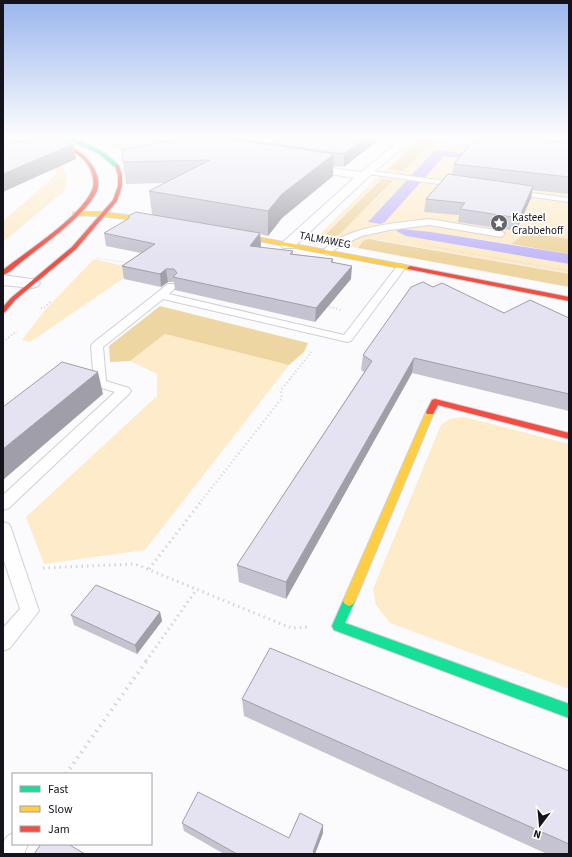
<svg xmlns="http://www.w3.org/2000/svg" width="572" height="857" viewBox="0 0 572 857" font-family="'Source Sans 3',sans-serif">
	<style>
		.green { fill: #fdebc9 }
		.forest { fill: #eed6a3 }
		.water { fill: #c4baf7 }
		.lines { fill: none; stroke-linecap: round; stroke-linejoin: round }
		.lane-casing { stroke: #d0cfd5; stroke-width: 2 }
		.street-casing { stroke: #d0cfd5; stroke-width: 2 }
		.fast-casing { stroke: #d0cfd5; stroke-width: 2 }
		.slow-casing { stroke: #d0cfd5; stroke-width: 2 }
		.jam-casing { stroke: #d0cfd5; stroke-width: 2 }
		.path-far4 { stroke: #d5d5d5; stroke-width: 1.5; stroke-dasharray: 0.5 1.5; stroke-linecap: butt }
		.path-far3 { stroke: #d5d5d5; stroke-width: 2; stroke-dasharray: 1 2.5; stroke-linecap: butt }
		.path-far2 { stroke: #d5d5d5; stroke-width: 2.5; stroke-dasharray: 1 3; stroke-linecap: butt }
		.path-far1 { stroke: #d5d5d5; stroke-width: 3; stroke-dasharray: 1.5 4; stroke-linecap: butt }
		.path { stroke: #d5d5d5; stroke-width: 4; stroke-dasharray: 1.5 5; stroke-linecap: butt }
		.lane { fill: #fefeff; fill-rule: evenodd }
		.street { fill: #fefeff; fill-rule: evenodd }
		.fast { fill: #16e098; fill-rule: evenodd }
		.slow { fill: #ffcf43; fill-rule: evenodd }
		.jam { fill: #f24e42; fill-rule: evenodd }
		.wall { fill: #c5c3cf }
		.shaded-wall { fill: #a09fa9 }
		.building { fill: #e5e3f1; stroke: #a09fa9 }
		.labels { text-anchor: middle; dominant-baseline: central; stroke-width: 3.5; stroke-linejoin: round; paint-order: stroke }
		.far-poi-label { font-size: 11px; fill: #14131b; stroke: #fff; text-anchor: start }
		.far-street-label { font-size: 11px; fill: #14131b; stroke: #fff }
	</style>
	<rect width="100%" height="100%" fill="#fbfafd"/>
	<path class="green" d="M90,138H103L115,142L159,149L135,162L122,151Z
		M417,138L569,158V168L440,150L434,151L368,222L419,182L444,156L569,173V239L527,232L511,244L431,232L406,236L569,264V274L379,240C369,239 364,240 358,248L569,288L314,240Z
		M45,158L62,164C66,175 70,182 63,192L3,242V221L57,174L56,168Z
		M94,259L137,269L30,342L22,340L45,310Z
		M165,334L289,365L145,550L44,564L26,517L157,396V374L130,361Z
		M464,417L569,444V689L390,623L376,605L373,589L441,425L450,419Z"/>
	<path class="forest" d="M420,140L432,141L403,171L389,169Z
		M382,179L393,180L339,235L332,236L326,234Z
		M527,232L569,239V254L511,244Z
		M369,239L569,274V287L358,248L363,241Z
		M160,306L308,343L304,352L289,365L165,334L130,361L110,362L109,346Z"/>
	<path class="water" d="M440,150L569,168V173L444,156L385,222L381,224L368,222L434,151Z
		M401,229L431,232L569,254V264L406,236L396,231Z"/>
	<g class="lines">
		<g class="lane-casing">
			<path id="lane" d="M425,138H443L489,144L492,146L489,148L428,140Z
				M365,170L460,183L464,185L460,187L368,174H365Z
				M509,190L569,198V202L512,194H509Z
				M429,219L501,231L505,234L501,237L429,225L389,230L362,236L340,246L327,255L322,252C343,226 398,223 429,219Z
				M401,264L406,267L351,341L347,342L163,299L103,347L106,381L129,388L131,391L129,394L9,508L3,510V495L115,392L95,386L94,383L91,346L93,343L168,284H176L177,286L169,294L344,335L398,265Z
				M3,522L9,524L11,528L39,611L10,648L3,651V628L20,609L3,558Z
				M13,833V844H28L24,854H3C3,844 3,837 13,833Z"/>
		</g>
		<g class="street-casing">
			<path id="street" d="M116,138H139L181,145L186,148L181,151L121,141Z
				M403,138H414L367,178L293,248H283L281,245L283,242L354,178L300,169L298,167L300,165L304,164L361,172Z
				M3,275L38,280L40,283L38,286L32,288L3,285Z"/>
		</g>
		<g class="fast-casing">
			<path id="fast" d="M64,138C81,138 108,153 119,166L115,167L98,153Z
				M349,596L353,598L355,601L345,623L569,704V718L334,630L332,626L343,601L345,598Z"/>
		</g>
		<g class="slow-casing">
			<path id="slow" d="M75,212H101L159,219L162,221L159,223L101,216L73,215V213Z
				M230,232L410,266L413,268L410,270L228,235V233Z
				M430,409L434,412L355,601L353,604L349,606L345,604L343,601L426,412Z"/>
		</g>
		<g class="jam-casing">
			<path id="jam" d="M42,138C55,138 71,146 81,153C91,161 100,174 98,187C93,210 44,244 25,259C18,264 11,272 3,275V270C27,251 81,217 92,190C96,181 91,168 85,161C73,148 56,147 42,138Z
				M117,165L119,166L122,175V186L117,201L76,249L15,300L5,312L3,313V307L11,298L72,247L113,200L118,186V175L115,166Z
				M410,266L569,297V301L408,269L407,268Z
				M435,399L569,433V439L438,405L433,414H427L426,412L432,400Z"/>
		</g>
		<path class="path-far4" d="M14,138L23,142
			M369,209L384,194
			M424,245L569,271
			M96,258L130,263"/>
		<path class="path-far3" d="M326,306L341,310
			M41,308H44L50,302
			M3,342L17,331
			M289,380L312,351"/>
		<path class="path-far2" d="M199,504L282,398L281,390L290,379"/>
		<path class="path-far1" d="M43,568L135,564L291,628L308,627
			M149,569L200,503
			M146,661L197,589"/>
		<path class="path" d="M66,774L147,660"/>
		<use href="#lane" class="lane"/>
		<use href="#street" class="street"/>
		<use href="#fast" class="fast"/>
		<use href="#slow" class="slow"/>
		<use href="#jam" class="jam"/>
	</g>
	<path class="wall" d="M178,138H381L344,167L333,166V176L282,218L268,236L260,234L261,246L259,247L293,251V254L333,259V262L351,279L315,322L175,290L174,282H168L161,287L124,279L122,266L141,253L106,246L104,233L152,214L149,191L165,183L126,184L123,162Z
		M475,138H569V194L532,190L531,198L516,231L458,222L459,215L424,212L426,199L452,175L454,164Z
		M433,287L504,313L569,318V411L412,373L286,599L239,582L237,565L364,372L361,370L363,355Z
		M160,612L162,621L137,654L74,625L71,615Z
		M242,699L569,771V854H547L244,716Z
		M182,823L289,838L323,825V833L315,853L317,854H224L184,831Z"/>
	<path class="shaded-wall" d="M366,138H381L344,167V154Z
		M73,144L76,159L3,192V174Z
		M334,154L333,176L282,218L268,236V211L282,194Z
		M533,186L531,198L516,231L519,218Z
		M260,233L261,246L250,259V246Z
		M352,266L351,279L315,322L316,308Z
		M166,269L168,282L161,287L160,274Z
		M414,358L412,373L286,599V582Z
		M98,372L103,394L3,480V449Z
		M160,612L162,621L137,654L135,645Z
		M323,825V833L315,854L313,852Z"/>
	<path class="building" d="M3,138H9L18,142L36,138H60L73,144L3,174Z
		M178,138H222L334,154L282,194L268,211L149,191L210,160L123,162L122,150Z
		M232,138H366L344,154Z
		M475,138H526L569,143V177L454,164Z
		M448,174L533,186L519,218L460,209L465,203L426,199Z
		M136,212L260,233L250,246L293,251L290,254L333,259L331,262L352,266L316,308L173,277L177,273L174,269H166L160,274L122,266L155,244L104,233L128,219L130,215Z
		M423,282L433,287L442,283L504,313L530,300L569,318V394L414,358L286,582L237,565L372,361L363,355L411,287Z
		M62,362L98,372L3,449V407Z
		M96,585L160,612L135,645L71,615Z
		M270,648L569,771V844L242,699Z
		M198,792L289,838L300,813L323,825L313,852L317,854H237L182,823Z
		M41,844H68L85,854H34Z"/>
	<linearGradient id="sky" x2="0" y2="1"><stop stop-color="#99b6ee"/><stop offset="0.53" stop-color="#fdfdfe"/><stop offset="1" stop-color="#fdfdfe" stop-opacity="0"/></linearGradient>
	<rect width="572" height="258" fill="url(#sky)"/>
	<defs>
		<g id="sight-disc" transform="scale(0.9)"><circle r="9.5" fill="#65646a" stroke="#fff"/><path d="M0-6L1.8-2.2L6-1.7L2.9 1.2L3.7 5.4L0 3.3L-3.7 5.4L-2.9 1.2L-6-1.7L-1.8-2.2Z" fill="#fff"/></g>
	</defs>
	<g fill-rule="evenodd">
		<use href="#sight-disc" x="499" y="223"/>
	</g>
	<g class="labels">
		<g class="far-poi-label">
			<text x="512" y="217">Kasteel<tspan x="512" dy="13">Crabbehoff</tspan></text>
		</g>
		<g class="far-street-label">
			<text transform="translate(325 240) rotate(11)">TALMAWEG</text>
		</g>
	</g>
	<rect width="572" height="857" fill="none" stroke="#14131b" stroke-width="8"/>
	<rect x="12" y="773" width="140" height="72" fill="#ffffff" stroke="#a1a1a4"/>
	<rect x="20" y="786" width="20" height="6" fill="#16e098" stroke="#a1a1a4"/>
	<text x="48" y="793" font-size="12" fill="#14131b">Fast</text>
	<rect x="20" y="806" width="20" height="6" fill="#ffcf43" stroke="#a1a1a4"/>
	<text x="48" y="813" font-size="12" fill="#14131b">Slow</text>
	<rect x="20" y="826" width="20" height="6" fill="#f24e42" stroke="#a1a1a4"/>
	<text x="48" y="833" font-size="12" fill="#14131b">Jam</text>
	<g transform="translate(540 825) rotate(196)" stroke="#ffffff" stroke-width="3" paint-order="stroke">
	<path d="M0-3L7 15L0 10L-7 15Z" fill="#14131b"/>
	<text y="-6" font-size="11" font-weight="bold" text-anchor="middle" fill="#14131b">N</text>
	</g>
</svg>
